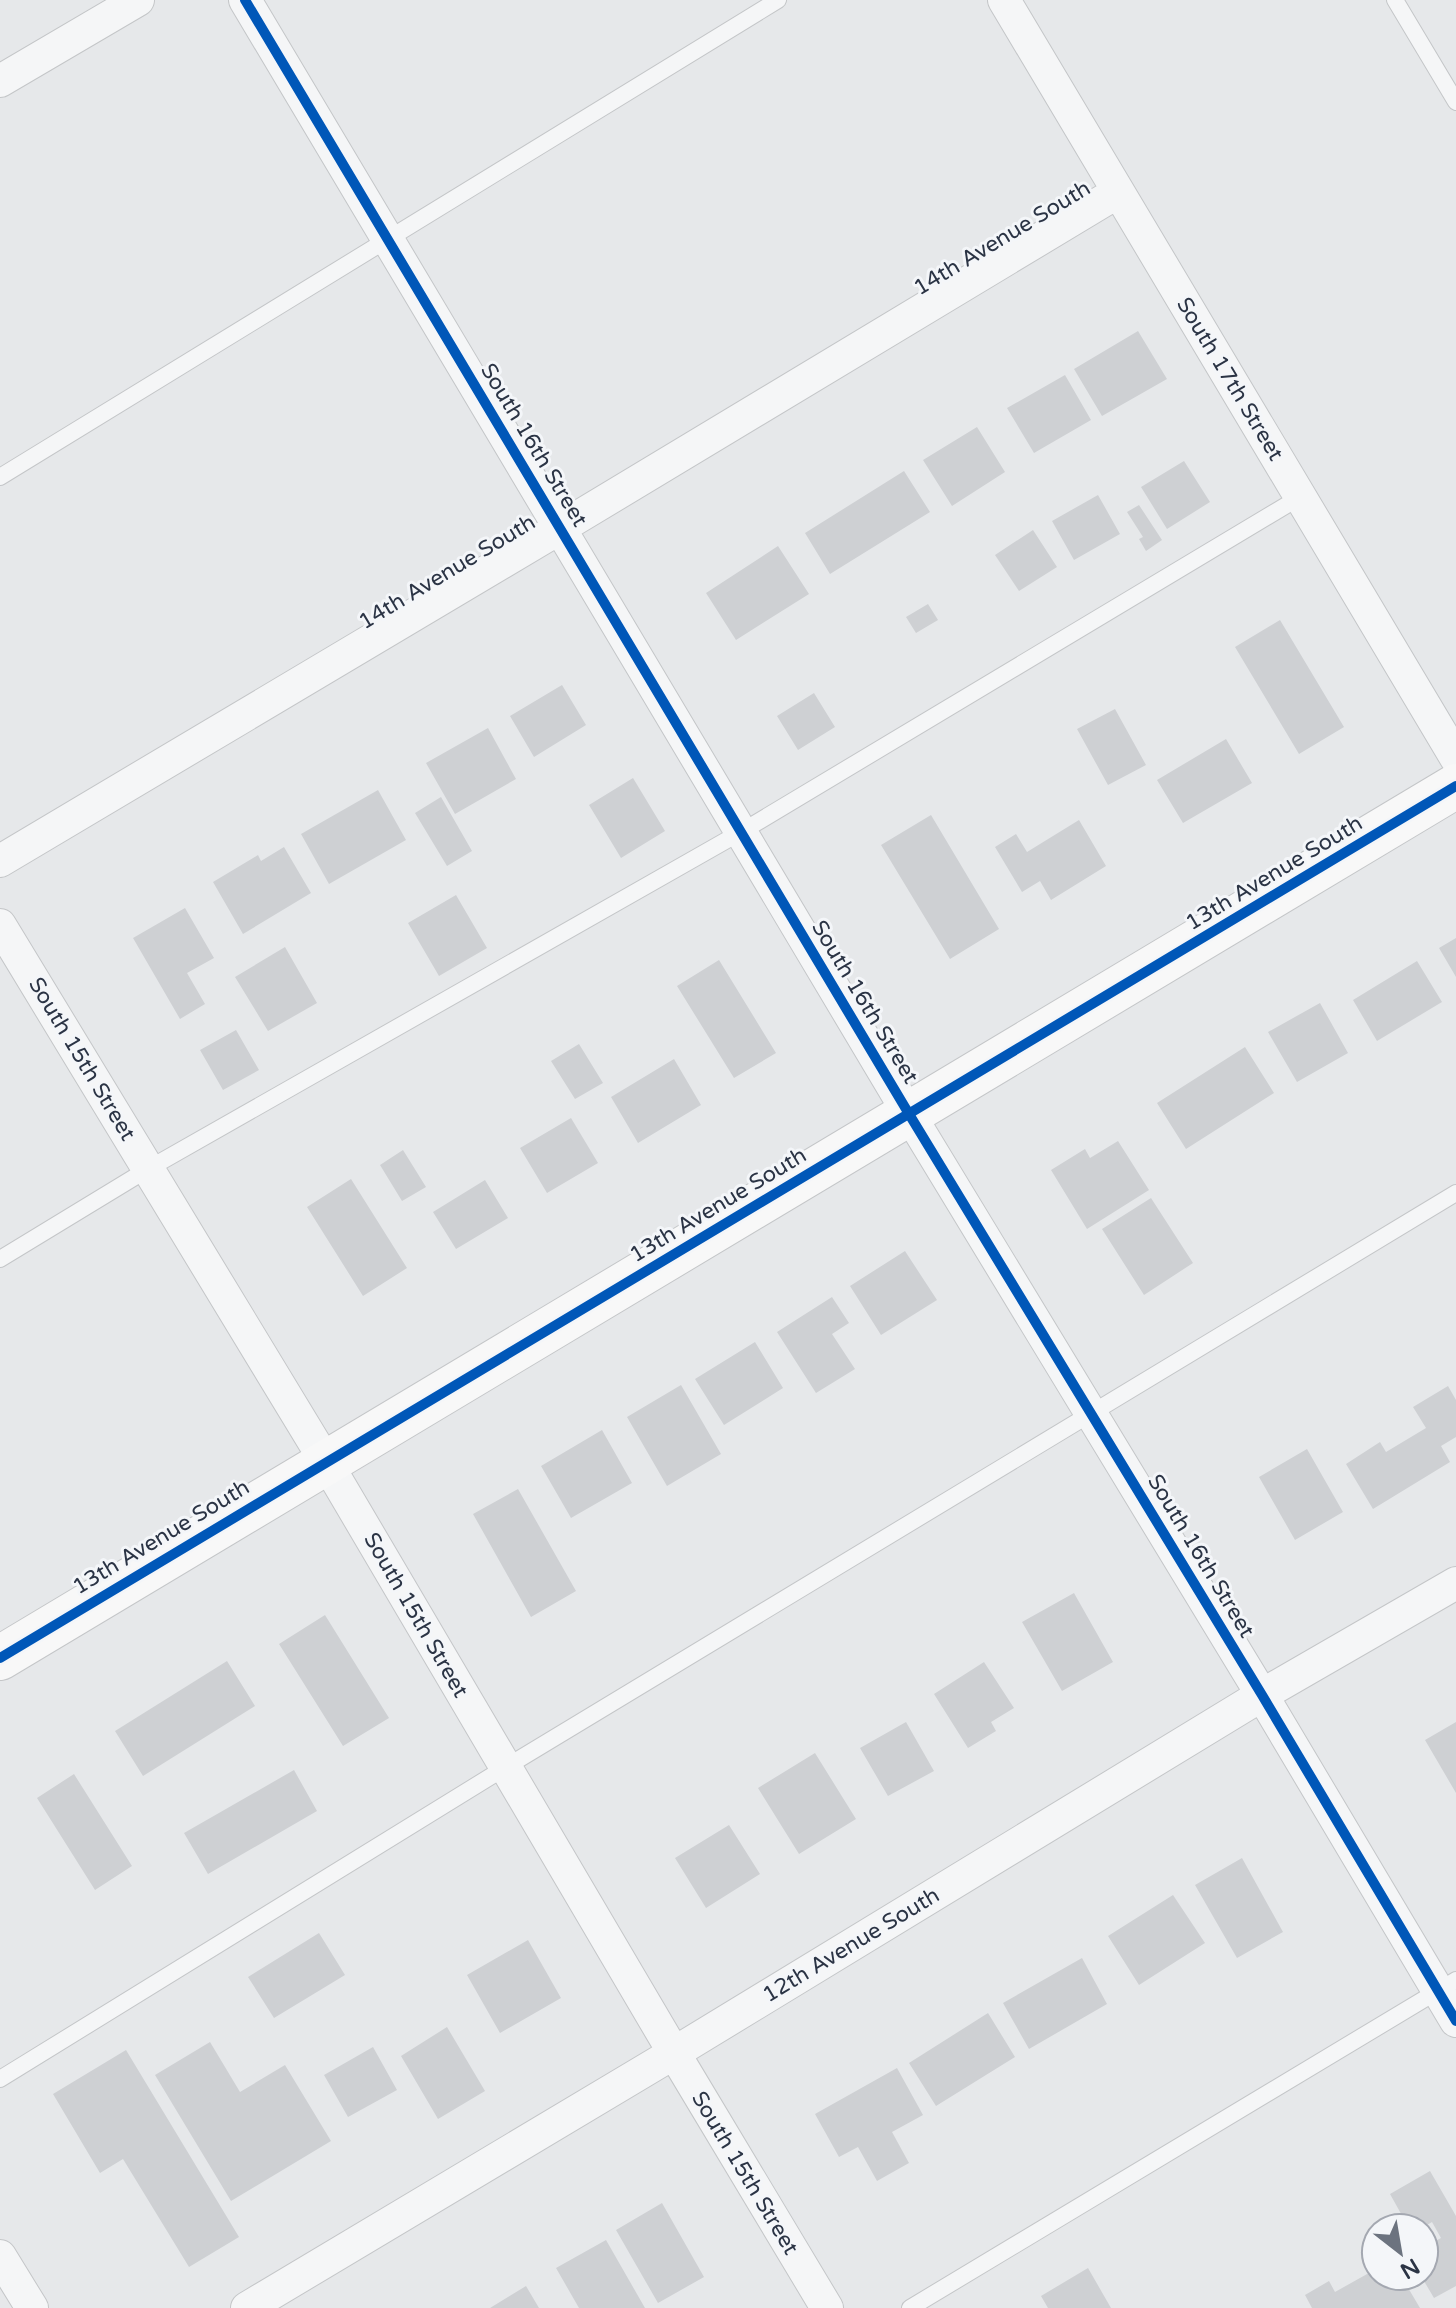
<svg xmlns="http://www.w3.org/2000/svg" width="1456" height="2308" viewBox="0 0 1456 2308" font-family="'Varela Round',sans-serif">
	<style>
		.building { fill: #ced0d3 }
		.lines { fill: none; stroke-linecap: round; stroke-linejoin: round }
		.lane-casing { stroke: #c4c6c8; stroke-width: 18 }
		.street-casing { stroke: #c4c6c8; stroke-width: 34 }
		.secondary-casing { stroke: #c4c6c8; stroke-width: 46 }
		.lane { stroke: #f5f6f7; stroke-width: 16 }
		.street { stroke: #f5f6f7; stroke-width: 32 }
		.secondary { stroke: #f8f8f8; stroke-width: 44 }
		.cycleway-casing { stroke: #f4f6f9; stroke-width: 15 }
		.cycleway { stroke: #0057b8; stroke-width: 10 }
		.labels { text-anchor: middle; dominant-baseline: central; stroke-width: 6; stroke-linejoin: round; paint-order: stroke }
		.street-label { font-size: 22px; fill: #2b3445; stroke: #f4f6f9 }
	</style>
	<rect width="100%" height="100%" fill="#e6e8ea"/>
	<path class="building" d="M1138,331L1167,379L1102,416L1074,369Z
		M1065,375L1091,420L1034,453L1007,408Z
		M977,427L1005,472L952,506L923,460Z
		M1184,461L1210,502L1167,529L1141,487Z
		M904,471L930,512L830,574L805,533Z
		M1098,495L1120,534L1074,560L1052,521Z
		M1139,505L1162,540L1146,551L1139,539L1143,537L1127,512Z
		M1033,530L1057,567L1019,591L995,555Z
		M778,546L809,594L736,640L706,593Z
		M928,604L938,620L916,633L906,617Z
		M1280,620L1344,727L1299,754L1235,647Z
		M562,685L586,725L534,757L510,716Z
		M814,693L835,727L798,750L777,716Z
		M1115,709L1146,765L1108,785L1077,729Z
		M488,728L516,779L455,814L426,763Z
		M1226,739L1252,783L1183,823L1157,780Z
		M633,778L665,831L621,858L589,805Z
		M378,790L406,840L329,884L301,834Z
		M441,797L472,851L447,866L415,813Z
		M931,815L999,929L950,959L881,845Z
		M1079,820L1106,866L1051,900L1040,881L1022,892L995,847L1016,834L1027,852Z
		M284,847L311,893L243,934L213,882L258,855L261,861Z
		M456,895L487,948L439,976L408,923Z
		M185,908L214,958L187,973L205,1004L180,1019L133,938Z
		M1456,938V977L1439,948Z
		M285,947L317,1003L268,1031L235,977Z
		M719,960L776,1053L734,1078L677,986Z
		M1417,961L1442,1002L1377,1041L1353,1000Z
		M1320,1003L1348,1053L1297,1082L1268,1032Z
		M236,1030L259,1070L223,1090L200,1050Z
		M579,1044L603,1083L575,1099L551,1061Z
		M1245,1047L1274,1093L1186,1149L1157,1103Z
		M674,1059L701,1105L638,1143L611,1097Z
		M571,1118L598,1163L547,1193L520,1148Z
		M1118,1141L1149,1190L1087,1229L1051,1170L1085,1149L1090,1158Z
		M403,1150L426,1187L402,1201L380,1165Z
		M351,1179L407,1268L363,1296L307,1207Z
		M485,1180L508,1218L456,1249L433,1212Z
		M1151,1198L1193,1263L1144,1295L1102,1229Z
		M905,1251L937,1300L881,1335L850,1286Z
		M832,1297L849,1323L832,1334L855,1369L816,1393L777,1332Z
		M755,1342L783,1388L724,1425L695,1379Z
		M681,1385L721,1454L667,1486L627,1417Z
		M1448,1386L1456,1400V1437L1441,1446L1450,1462L1373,1509L1346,1464L1380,1442L1386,1452L1426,1428L1413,1407Z
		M602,1430L632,1483L571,1518L541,1466Z
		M1307,1449L1343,1512L1295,1540L1259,1477Z
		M518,1489L576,1591L531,1617L473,1514Z
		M1074,1593L1113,1662L1062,1691L1022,1622Z
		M325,1615L389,1718L343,1746L279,1644Z
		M227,1661L255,1706L143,1776L115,1731Z
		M984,1662L1014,1708L991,1722L996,1731L968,1748L934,1694Z
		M906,1722L934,1771L888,1796L860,1748Z
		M1456,1722V1793L1425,1740Z
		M815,1753L856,1819L799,1854L758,1788Z
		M294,1770L317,1811L208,1874L184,1833Z
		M74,1774L132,1866L95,1890L37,1798Z
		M729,1825L760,1874L706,1908L675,1858Z
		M1242,1858L1283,1932L1237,1958L1195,1885Z
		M1173,1895L1205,1943L1139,1985L1108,1936Z
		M319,1933L345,1975L274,2018L248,1977Z
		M528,1940L561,1998L500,2033L467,1975Z
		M1082,1958L1107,2004L1029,2049L1003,2003Z
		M988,2013L1015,2057L936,2106L909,2063Z
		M447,2027L485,2091L438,2119L401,2056Z
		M210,2042L240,2092L285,2065L331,2141L231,2201L155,2075Z
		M373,2047L397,2090L348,2117L324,2075Z
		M126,2050L239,2237L189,2267L123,2159L100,2173L53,2094Z
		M897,2068L923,2115L892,2132L909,2163L877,2181L858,2147L839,2157L815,2114Z
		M1430,2171L1456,2216V2286L1434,2298L1421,2276H1424V2247L1441,2238L1432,2222L1422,2228H1409L1390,2194Z
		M662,2203L704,2277L658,2303L616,2230Z
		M606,2240L645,2308H579L556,2268Z
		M1088,2268L1111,2308H1048L1041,2296Z
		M1376,2269V2276H1401L1420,2308H1312L1305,2295L1329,2281L1335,2292Z
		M526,2286L539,2308H490Z"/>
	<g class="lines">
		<g class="lane-casing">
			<path id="lane" d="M1395,0L1456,102
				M0,477L778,0
				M0,1259L148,1169L741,832L1300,497
				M0,2079L506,1767L1456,1193
				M910,2308L1456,1980"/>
		</g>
		<g class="street-casing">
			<path id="street" d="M245,0L909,1114L1262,1695L1456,2021
				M1004,0L1456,758
				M0,81L138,0
				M0,861L560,528L1118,192
				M0,925L326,1462L674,2053L827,2308
				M0,2256L32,2308
				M247,2308L674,2053L1262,1695L1456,1583"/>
		</g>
		<g class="secondary-casing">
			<path id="secondary" d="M0,1658L1456,786"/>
		</g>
		<use href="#lane" class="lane"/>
		<use href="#street" class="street"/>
		<use href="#secondary" class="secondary"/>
		<g class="cycleway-casing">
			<path id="cycleway" d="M245,0L909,1114L1262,1695L1456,2021
				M0,1658L1456,786"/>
		</g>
		<use href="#cycleway" class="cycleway"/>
	</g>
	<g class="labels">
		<g class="street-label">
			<text transform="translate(1002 238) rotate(-31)">14th Avenue South</text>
			<text transform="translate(1230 379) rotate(59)">South 17th Street</text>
			<text transform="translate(534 445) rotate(59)">South 16th Street</text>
			<text transform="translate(447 572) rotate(-31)">14th Avenue South</text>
			<text transform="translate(1274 873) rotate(-31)">13th Avenue South</text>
			<text transform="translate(865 1002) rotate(59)">South 16th Street</text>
			<text transform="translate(82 1059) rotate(59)">South 15th Street</text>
			<text transform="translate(718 1205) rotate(-31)">13th Avenue South</text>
			<text transform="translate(161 1537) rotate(-31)">13th Avenue South</text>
			<text transform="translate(1201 1556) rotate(59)">South 16th Street</text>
			<text transform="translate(416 1615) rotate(60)">South 15th Street</text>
			<text transform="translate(851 1945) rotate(-31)">12th Avenue South</text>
			<text transform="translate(745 2173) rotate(59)">South 15th Street</text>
		</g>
	</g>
	<g transform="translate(1400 2252) rotate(149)"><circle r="38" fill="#f4f6f9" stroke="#a4a8b1" stroke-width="2"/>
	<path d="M0-6L14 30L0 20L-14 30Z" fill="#6c737f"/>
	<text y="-12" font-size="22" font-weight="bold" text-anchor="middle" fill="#2b3445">N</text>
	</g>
</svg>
